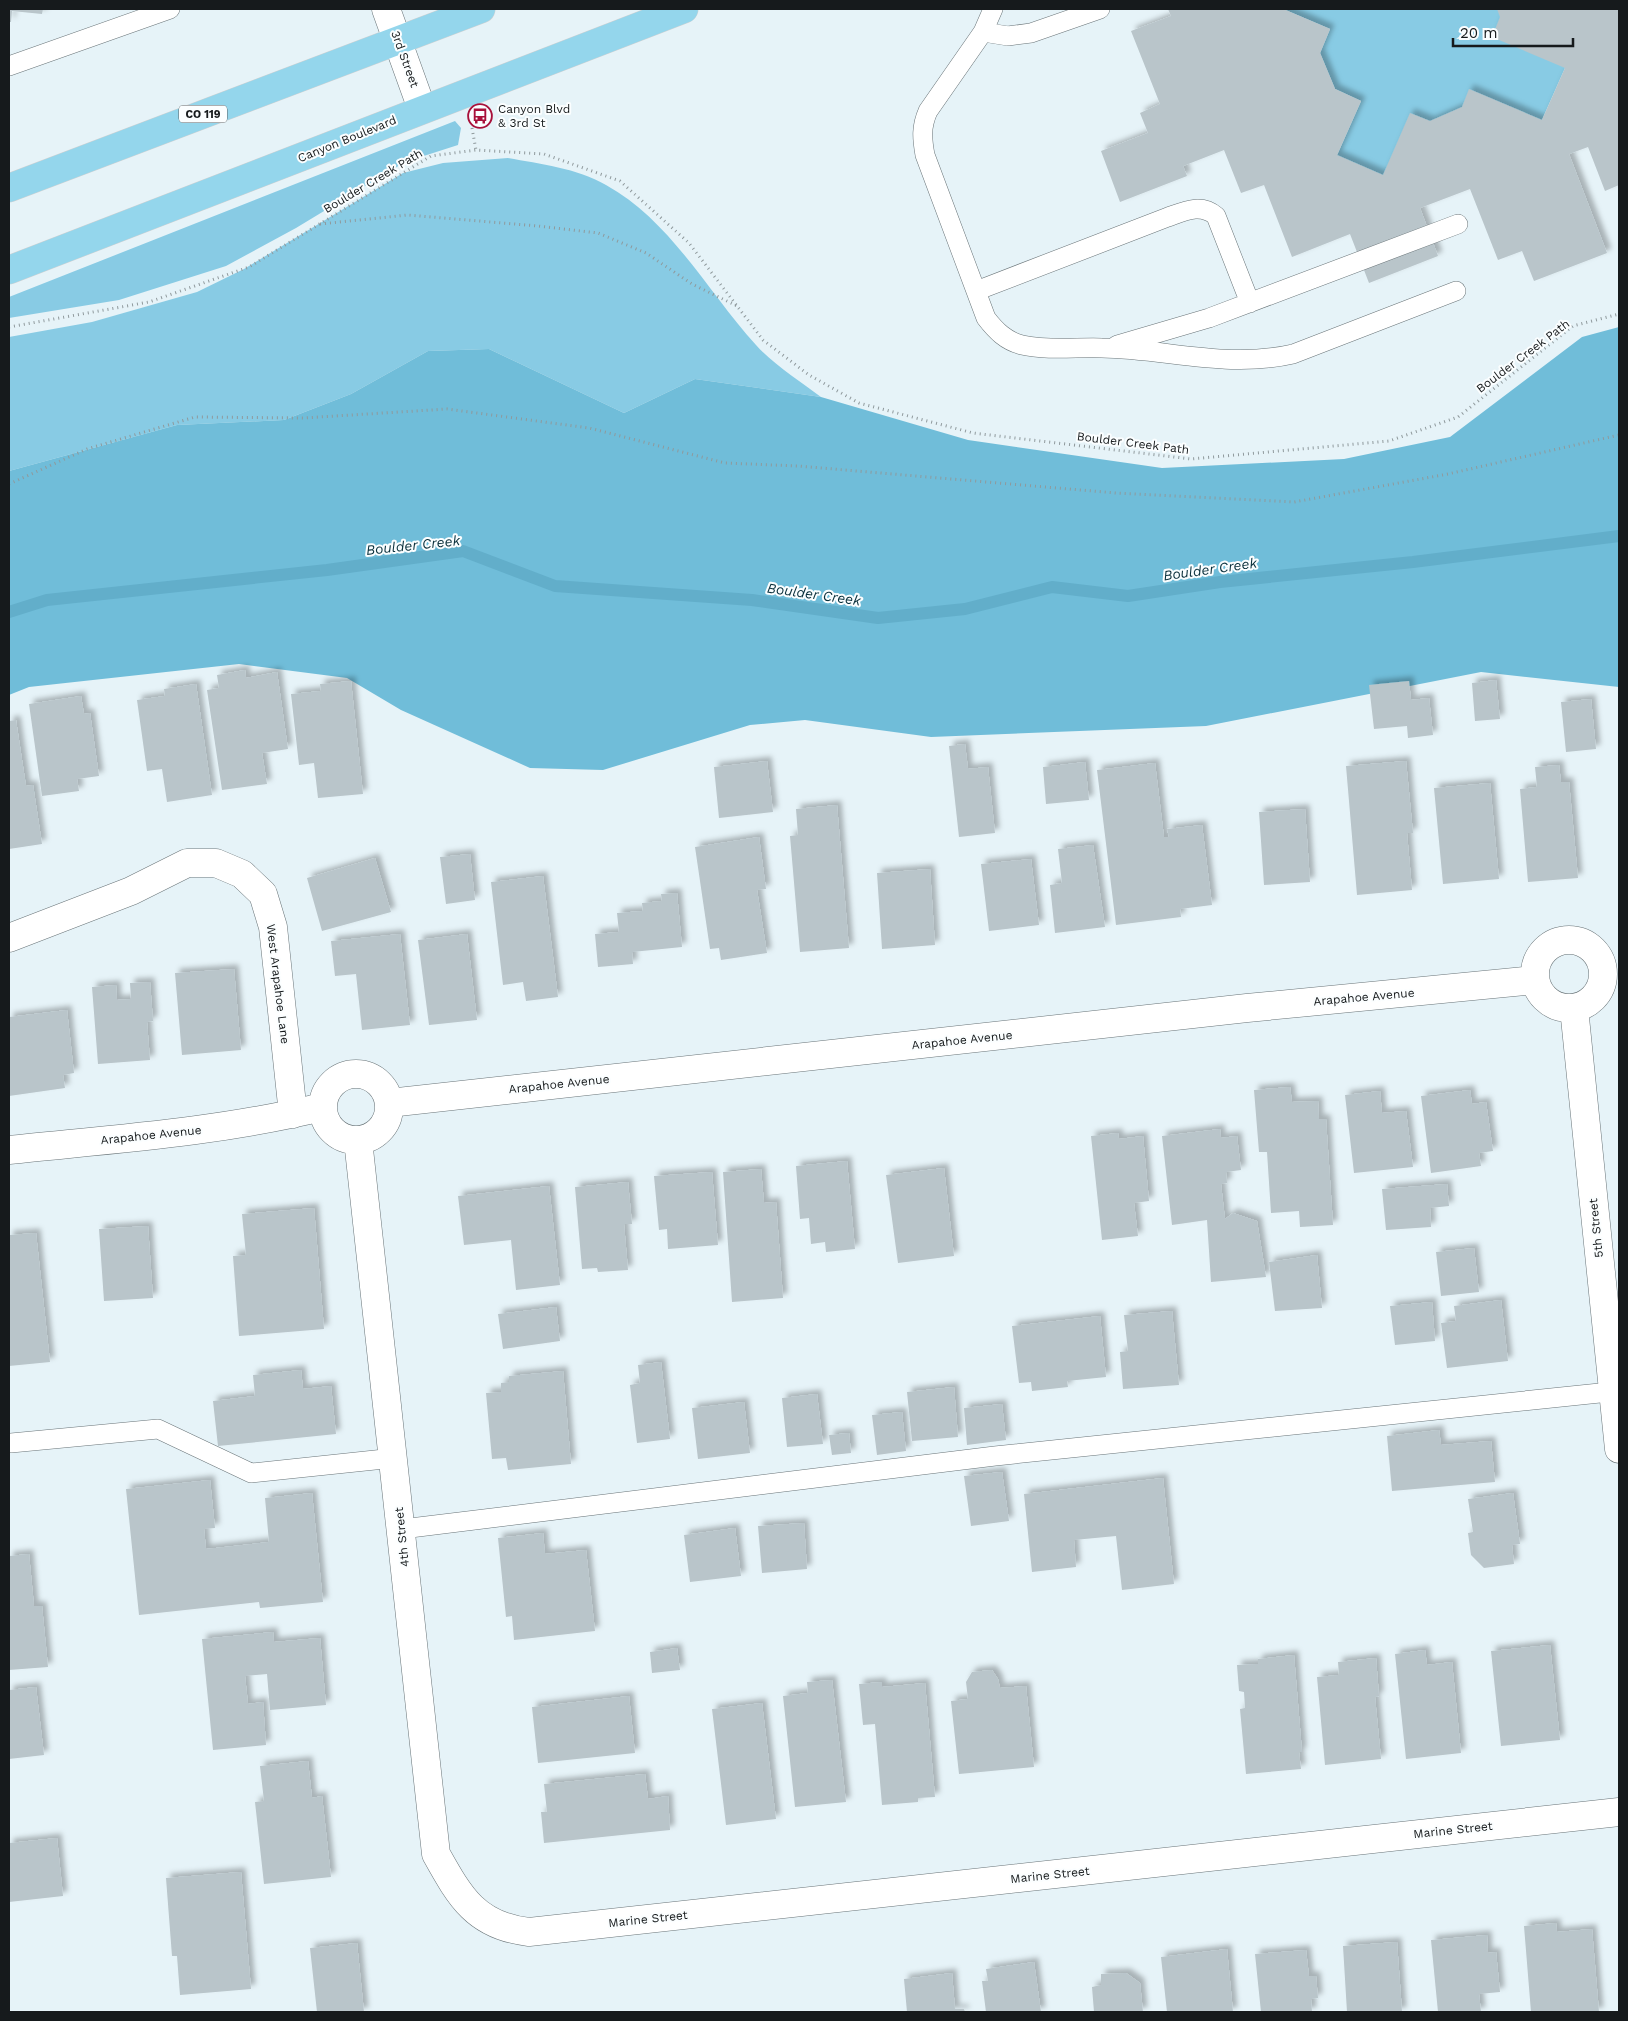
<svg xmlns="http://www.w3.org/2000/svg" width="1628" height="2021" viewBox="0 0 1628 2021" font-family="'Work Sans',sans-serif">
	<style>
		.green { fill: #88cbe4 }
		.forest { fill: #70bdd9 }
		.lines { fill: none; stroke-linecap: round; stroke-linejoin: round }
		.stream { stroke: #62aeca; stroke-width: 12 }
		.building { fill: #b9c5ca; filter: url(#shadow) }
		.lane-casing { stroke: #697478; stroke-width: 20 }
		.street-casing { stroke: #697478; stroke-width: 29 }
		.primary-casing { stroke: #d0d1d2; stroke-width: 29 }
		.path { stroke: #8f999c; stroke-width: 3; stroke-dasharray: 1 4; stroke-linecap: butt }
		.lane { stroke: #fff; stroke-width: 19 }
		.street { stroke: #fff; stroke-width: 28 }
		.primary { stroke: #94d6ec; stroke-width: 28 }
		.labels { text-anchor: middle; dominant-baseline: central; stroke-width: 4; stroke-linejoin: round; paint-order: stroke }
		.shield { fill: #fbfeff; stroke: #5b5e60; stroke-width: 1 }
		.shield-label { font-size: 11px; font-weight: bold; fill: #161a1c }
		.street-label { font-size: 12px; fill: #161a1c; stroke: #fbfeff }
		.poi-label { font-size: 12px; fill: #161a1c; stroke: #fbfeff; text-anchor: start }
		.water-label { font-size: 14px; font-style: italic; fill: #092f3b; stroke: #fbfeff }
	</style>
	<defs>
		<filter id="shadow"><feDropShadow dx="4.5" dy="-4.5" stdDeviation="2.5" flood-color="#0004"/></filter>
	</defs>
	<rect width="100%" height="100%" fill="#e6f3f8"/>
	<path class="green" d="M1283,9H1543L1565,68L1534,138L1387,195L1330,171L1361,101L1335,89L1320,53L1330,29Z
		M455,121L461,128L458,145L405,162L296,228L226,266L119,300L9,318V297Z
		M508,158C540,164 577,168 606,185C671,221 707,291 756,345C774,365 800,381 821,397L695,379L624,413L489,349L428,351L351,394L284,420L177,425L9,471V337L92,322L197,292L244,269L403,173L443,163Z"/>
	<path class="forest" d="M1619,327V687L1481,672L1206,726L931,737L805,720L750,725L603,770L530,768L401,710L347,678L239,664L29,687L9,695V471L177,425L284,420L351,394L428,351L489,349L624,413L695,379L821,397L968,440L1162,468L1344,459L1450,437L1582,337Z"/>
	<g class="lines">
		<path class="stream" d="M9,612L47,600L327,570L463,551L555,586L752,600L878,618L965,609L1052,587L1128,596L1220,582L1413,562L1619,536"/>
	</g>
	<path class="building" d="M9,9H43L42,14L12,11L11,22H9Z
		M1168,9H1283L1330,29L1320,53L1335,89L1361,101L1337,155L1383,175L1410,113L1430,121L1462,107L1469,89L1542,120L1565,68L1492,37L1500,17L1497,9H1619V185L1605,191L1588,147L1569,154L1607,253L1534,281L1522,251L1498,260L1470,189L1420,208L1438,256L1369,283L1350,234L1292,257L1264,185L1241,193L1224,150L1183,166L1187,176L1120,202L1101,151L1148,133L1140,113L1160,104L1131,31L1171,16Z
		M245,670L246,678L277,672L288,749L262,753L267,784L222,790L207,690L219,688L217,675Z
		M1496,680L1500,719L1475,721L1472,683Z
		M351,681L363,794L318,798L314,763L299,765L291,694L321,691L320,684Z
		M1409,681L1411,700L1429,698L1433,735L1408,738L1407,726L1374,729L1369,685Z
		M196,684L212,795L167,802L162,769L147,771L137,700L165,696L164,689Z
		M81,696L84,714L90,713L99,776L77,779L79,791L42,796L29,704Z
		M1591,699L1596,749L1566,752L1561,702Z
		M16,720L26,786L33,785L42,844L9,849V721Z
		M965,744L968,769L988,767L995,833L959,837L949,746Z
		M767,761L773,812L719,818L714,767Z
		M1406,761L1413,833H1407L1412,890L1357,895L1346,766Z
		M1085,762L1089,800L1046,804L1043,767Z
		M1155,763L1164,837H1169L1167,829L1202,825L1212,905L1180,909L1181,917L1116,925L1097,770Z
		M1559,765L1561,782H1569L1578,878L1528,882L1520,789L1537,787L1535,767Z
		M1490,783L1499,879L1443,884L1434,788Z
		M837,805L849,948L800,952L790,836L798,835L796,809Z
		M1305,809L1310,882L1264,885L1259,812Z
		M759,837L766,889L757,890L767,953L721,960L719,948L710,949L695,847Z
		M1093,845L1105,927L1055,933L1050,885L1062,883L1058,849Z
		M470,854L475,900L446,904L440,857Z
		M375,858L391,912L322,931L307,878Z
		M1031,859L1039,925L989,931L981,864Z
		M930,869L935,945L882,949L877,873Z
		M543,876L558,997L526,1001L523,982L503,985L491,882Z
		M677,893L682,947L632,952L633,964L598,967L595,934L619,932L617,913L643,911L642,903L662,901L661,894Z
		M400,934L410,1025L362,1030L356,974L335,976L331,941Z
		M467,934L477,1020L429,1025L418,940Z
		M234,969L241,1050L182,1055L175,973Z
		M150,982L153,1021L147,1022L150,1060L98,1064L92,987L116,985L117,1000L131,999L130,983Z
		M67,1010L74,1073L63,1075L65,1088L9,1096V1017Z
		M1290,1087L1292,1102L1318,1101L1319,1119H1326L1333,1225L1300,1227L1299,1211L1271,1213L1267,1152H1259L1254,1090Z
		M1470,1090L1472,1104L1486,1102L1493,1151L1479,1153L1481,1166L1431,1173L1421,1096Z
		M1380,1091L1382,1113L1406,1111L1413,1167L1354,1173L1345,1095Z
		M1220,1129L1221,1138L1237,1136L1241,1170L1226,1172L1227,1183L1221,1184L1225,1219L1233,1213L1257,1221L1266,1277L1211,1282L1207,1220L1172,1225L1162,1136Z
		M1118,1133L1119,1139L1143,1136L1149,1201L1134,1203L1138,1236L1102,1240L1091,1136Z
		M847,1161L855,1249L826,1252L825,1242L811,1244L809,1218L800,1219L796,1166Z
		M944,1168L954,1256L898,1263L886,1175Z
		M761,1169L764,1203L776,1202L783,1298L732,1302L723,1172Z
		M712,1172L718,1245L668,1249L667,1229L659,1230L654,1176Z
		M628,1182L632,1224H624L628,1270L598,1272L597,1268L582,1269L575,1187Z
		M1447,1184L1449,1206L1430,1208L1431,1227L1386,1230L1382,1189Z
		M549,1186L560,1285L516,1290L511,1240L464,1245L458,1196Z
		M314,1208L324,1329L239,1336L233,1256L246,1255L242,1214Z
		M148,1226L153,1298L104,1301L99,1229Z
		M36,1233L50,1362L9,1366V1235Z
		M1474,1248L1479,1292L1441,1296L1436,1252Z
		M1317,1255L1322,1308L1275,1311L1269,1262Z
		M1501,1300L1508,1361L1447,1368L1441,1323L1456,1321L1454,1306Z
		M1432,1302L1435,1341L1395,1345L1390,1306Z
		M556,1307L560,1341L503,1349L498,1314Z
		M1172,1311L1179,1385L1123,1389L1120,1352L1128,1351L1124,1315Z
		M1100,1316L1106,1377L1067,1381L1068,1387L1032,1391L1031,1382L1019,1383L1012,1326Z
		M661,1362L670,1439L637,1443L630,1385L640,1383L638,1365Z
		M301,1370L303,1389L331,1386L336,1434L218,1446L213,1401L255,1396L253,1375Z
		M563,1371L571,1464L508,1470L506,1458L492,1459L486,1393L501,1392V1383L509,1382V1376Z
		M954,1387L958,1437L912,1441L907,1392Z
		M817,1394L823,1444L787,1447L782,1398Z
		M744,1402L750,1453L698,1459L692,1408Z
		M1002,1404L1006,1440L967,1445L964,1408Z
		M902,1412L906,1451L877,1455L872,1415Z
		M1439,1430L1441,1445L1491,1441L1495,1482L1392,1491L1387,1436Z
		M849,1433L851,1453L832,1455L829,1435Z
		M1002,1472L1009,1521L971,1526L964,1476Z
		M1163,1478L1174,1584L1122,1590L1116,1536L1074,1540L1076,1567L1032,1572L1024,1494Z
		M210,1480L215,1528L204,1529L206,1549L269,1542L265,1498L312,1493L323,1602L260,1608L259,1602L139,1615L126,1489Z
		M1513,1493L1520,1544L1512,1545L1514,1564L1484,1568L1471,1555L1468,1533L1473,1532L1468,1499Z
		M804,1523L807,1569L762,1573L758,1526Z
		M735,1528L741,1576L690,1582L684,1535Z
		M543,1533L545,1554L586,1550L595,1631L514,1640L512,1616L506,1617L498,1538Z
		M29,1554L34,1606H42L48,1667L9,1670V1556Z
		M273,1632L274,1642L320,1638L326,1705L270,1710L267,1674L245,1676L248,1704L263,1702L266,1745L213,1750L202,1639Z
		M1550,1645L1560,1740L1501,1746L1491,1651Z
		M677,1648L680,1670L652,1673L650,1652Z
		M1425,1650L1427,1665L1452,1662L1461,1753L1406,1759L1395,1654Z
		M1294,1655L1302,1752H1299L1301,1769L1246,1774L1240,1709L1245,1708L1244,1692L1239,1691L1237,1665L1258,1664V1659Z
		M1376,1658L1379,1696L1375,1697L1381,1759L1325,1765L1317,1677L1339,1675L1338,1662Z
		M992,1670L998,1679L1000,1688L1026,1686L1034,1767L959,1774L951,1701L968,1699L966,1682L972,1672Z
		M832,1680L846,1802L795,1807L783,1696L808,1693L807,1682Z
		M882,1682V1687L925,1683L935,1797L918,1798V1802L882,1805L875,1724L863,1725L859,1684Z
		M36,1687L44,1755L9,1759V1690Z
		M629,1696L635,1753L538,1763L532,1707Z
		M762,1703L776,1819L726,1825L712,1709Z
		M308,1761L312,1798L322,1796L331,1877L264,1884L255,1802L264,1801L260,1766Z
		M645,1774L648,1799L668,1796L670,1830L544,1843L541,1812H547L544,1784Z
		M57,1838L63,1896L9,1902V1843Z
		M241,1872L251,1989L180,1995L177,1956H172L166,1878Z
		M1556,1923L1557,1932L1592,1929L1599,2012H1531L1524,1926Z
		M1487,1935L1488,1953L1496,1952L1500,1992L1479,1994L1481,2012H1438L1431,1940Z
		M1397,1942L1402,2012H1347L1343,1946Z
		M357,1943L364,2012H317L310,1948Z
		M1227,1949L1233,2012H1167L1161,1957Z
		M1306,1950L1309,1976H1316L1318,1998L1311,1999L1312,2012H1261L1255,1954Z
		M1034,1962L1041,2012H986L982,1981H988L986,1969Z
		M952,1973L955,2009H964L965,2012H907L904,1979Z
		M1126,1973L1140,1983L1143,2012H1094L1092,1987L1101,1985V1974Z"/>
	<g class="lines">
		<g class="lane-casing">
			<path id="lane" d="M993,9L983,32L928,111C921,127 922,138 925,155L986,318C996,331 1006,341 1022,345C1048,351 1077,347 1102,348C1167,349 1228,369 1293,354L1456,291
				M983,32L1008,36L1031,33L1100,9
				M9,66L170,9
				M976,291L1168,217C1185,211 1201,203 1216,216L1250,303
				M1117,345L1209,318L1458,224
				M11,1443L158,1429L251,1473L394,1458
				M402,1529L995,1456L1619,1391"/>
		</g>
		<g class="street-casing">
			<path id="street" d="M386,9L422,109
				M9,938L131,891L187,863H216L242,874L263,894L273,927L293,1114
				M1535 974a34 34 0 1 1 68 0a34 34 0 1 1-68 0Z
				M1574,1008L1619,1449
				M323 1107a33 33 0 1 1 66 0a33 33 0 1 1-66 0Z
				M389,1103L1247,1008L1535,980
				M358,1140L436,1854C460,1897 476,1926 529,1932L1619,1812
				M9,1150C114,1139 220,1132 322,1107"/>
		</g>
		<g class="primary-casing">
			<path id="primary" d="M9,188L481,9
				M9,270L684,9"/>
		</g>
		<path class="path" d="M472,128L476,150
			M320,224L408,215L538,226L598,233L646,253L692,284L737,306
			M9,327L149,302L249,267L431,156L476,150L544,154L620,181L689,243L763,340L809,375L859,403L973,433L1191,459L1389,441L1458,417L1573,326L1619,314
			M9,484L87,449L195,417L303,418L447,409L589,428L725,463L798,466L1116,493L1294,502L1448,474L1619,435"/>
		<use href="#lane" class="lane"/>
		<use href="#street" class="street"/>
		<use href="#primary" class="primary"/>
	</g>
	<defs>
		<g id="bus-ring" transform="scale(1.25)"><circle r="9.5" fill="#fbfeff" stroke="#a8113b" stroke-width="1.5"/><path d="M-5-6H5V4H4V6H2V4H-2V6H-4V4H-5ZM-3.5-4V0h7V-4ZM-3.5 1.2v1.5H-2V1.2ZM2 1.2v1.5H3.5V1.2Z" fill="#a8113b"/></g>
	</defs>
	<g fill-rule="evenodd">
		<use href="#bus-ring" x="480" y="116"/>
	</g>
	<g class="labels">
		<rect class="shield" x="179" y="105.5" width="48" height="17" rx="4"/>
		<g class="shield-label">
			<text x="203" y="114">CO 119</text>
		</g>
		<g class="street-label">
			<text transform="translate(405 59) rotate(70)">3rd Street</text>
			<text transform="translate(347 139) rotate(-22)">Canyon Boulevard</text>
			<text transform="translate(373 181) rotate(-31)">Boulder Creek Path</text>
			<text transform="translate(1523 356) rotate(-37)">Boulder Creek Path</text>
			<text transform="translate(1133 443) rotate(7)">Boulder Creek Path</text>
			<text transform="translate(278 984) rotate(83)">West Arapahoe Lane</text>
			<text transform="translate(1364 997) rotate(-5)">Arapahoe Avenue</text>
			<text transform="translate(962 1040) rotate(-6)">Arapahoe Avenue</text>
			<text transform="translate(559 1084) rotate(-6)">Arapahoe Avenue</text>
			<text transform="translate(151 1135) rotate(-6)">Arapahoe Avenue</text>
			<text transform="translate(1596 1228) rotate(-96)">5th Street</text>
			<text transform="translate(402 1537) rotate(-96)">4th Street</text>
			<text transform="translate(1453 1830) rotate(-6)">Marine Street</text>
			<text transform="translate(1050 1875) rotate(-6)">Marine Street</text>
			<text transform="translate(648 1919) rotate(-6)">Marine Street</text>
		</g>
		<g class="poi-label">
			<text x="498" y="109">Canyon Blvd<tspan x="498" dy="14">&amp; 3rd St</tspan></text>
		</g>
		<g class="water-label">
			<text transform="translate(413 545) rotate(-6)">Boulder Creek</text>
			<text transform="translate(1210 569) rotate(-8)">Boulder Creek</text>
			<text transform="translate(814 594) rotate(8)">Boulder Creek</text>
		</g>
	</g>
	<rect width="1628" height="2021" fill="none" stroke="#161a1c" stroke-width="20"/>
	<path d="M1453 38v8h120v-8" fill="none" stroke="#161a1c" stroke-width="2.5"/>
	<text x="1460" y="38" font-size="15" fill="#161a1c" stroke="#fbfeff" stroke-width="4" paint-order="stroke">20 m</text>
</svg>
